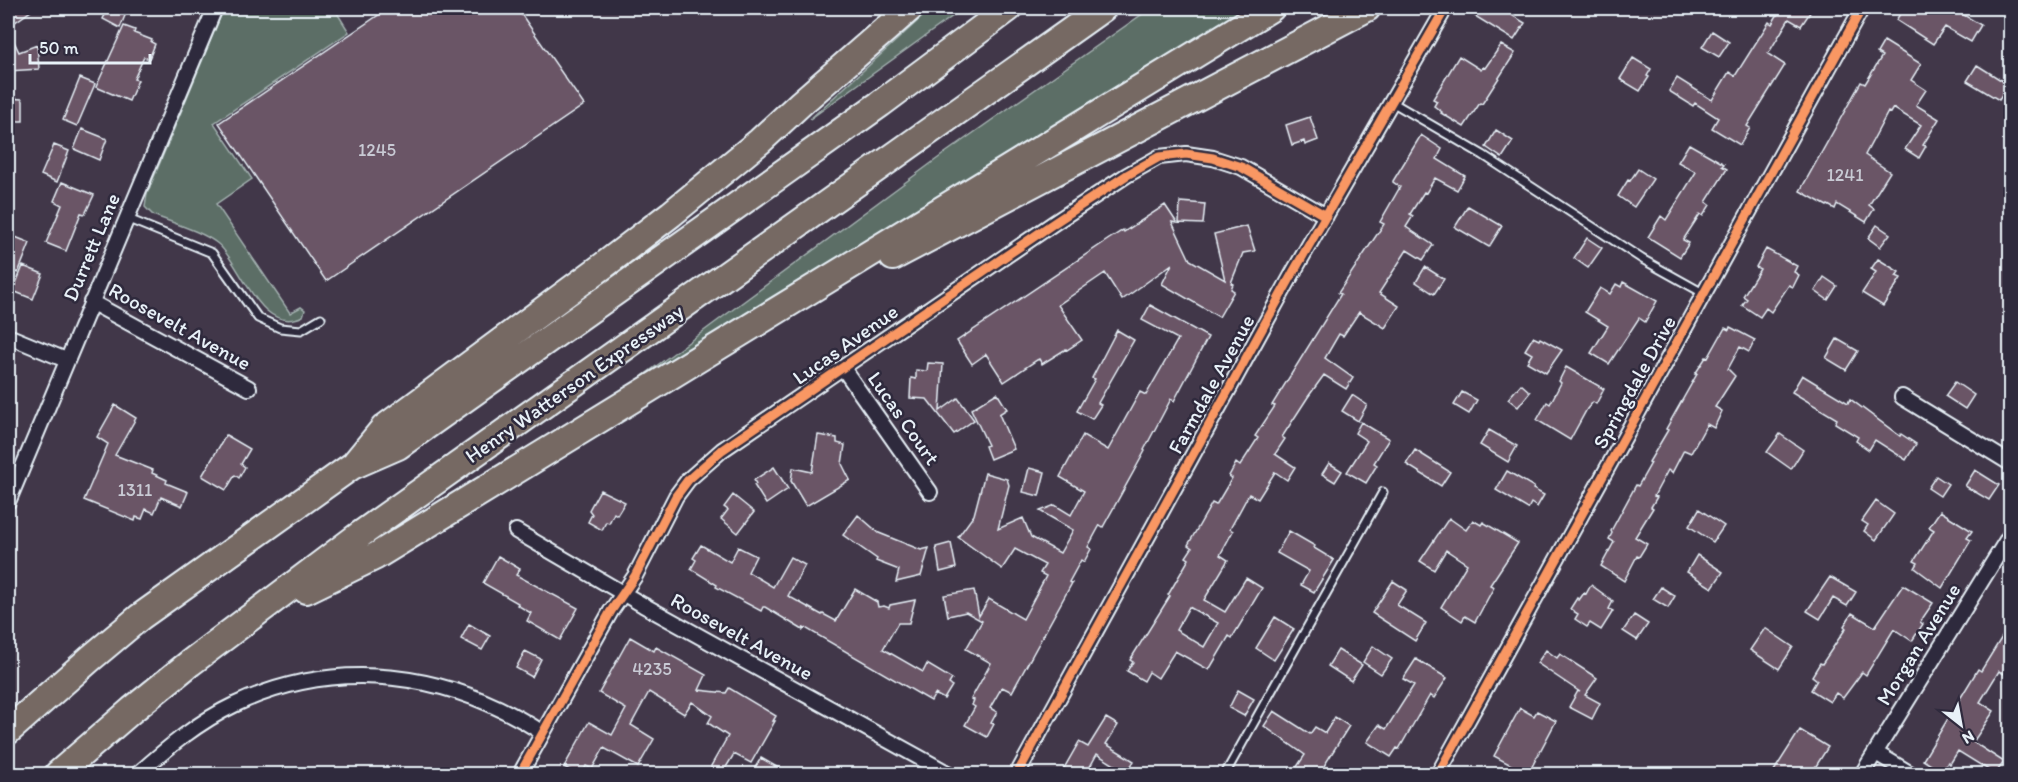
<svg xmlns="http://www.w3.org/2000/svg" width="2018" height="782" viewBox="0 0 2018 782" font-family="Itim,sans-serif">
	<style>
		.green { fill: #5b6e66; stroke: #a2b0af; stroke-width: 1.5 }
		.building { fill: #6a5466; stroke: #e8f1f8; stroke-width: 1.5; fill-rule: evenodd }
		.lines { fill: none; stroke-linecap: round; stroke-linejoin: round }
		.service-casing { stroke: #e8f1f8; stroke-width: 11 }
		.minor-casing { stroke: #e8f1f8; stroke-width: 18 }
		.motorway-casing { stroke: #e8f1f8; stroke-width: 30 }
		.service { stroke: #2f2a3d; stroke-width: 7 }
		.minor { stroke: #2f2a3d; stroke-width: 14 }
		.motorway { stroke: #766964; stroke-width: 26 }
		.cycleway-casing { stroke: #2f2a3d; stroke-width: 13 }
		.cycleway { stroke: #f99763; stroke-width: 9 }
		.labels { text-anchor: middle; dominant-baseline: central; stroke-width: 5; stroke-linejoin: round; paint-order: stroke }
		.number-label { font-size: 18px; fill: #c8cad4 }
		.street-label { font-size: 21px; fill: #e8f1f8; stroke: #2f2a3d }
	</style>
	<rect width="100%" height="100%" fill="#413749"/>
	<filter id="ink" filterUnits="userSpaceOnUse"><feTurbulence type="fractalNoise" baseFrequency=".0167" numOctaves="2"/><feDisplacementMap in="SourceGraphic" scale="12" xChannelSelector="R" yChannelSelector="G"/><feConvolveMatrix kernelMatrix="1 2 1 2 8 2 1 2 1" color-interpolation-filters="sRGB"/></filter>
	<g filter="url(#ink)">
		<path class="green" d="M224,8H334L349,32L214,123L252,179L216,204L290,313L301,307L305,310L303,316C260,337 242,264 218,244C204,232 170,222 153,215L145,207L147,194Z
			M932,8H964L810,119Z
			M1151,8H1248L646,377L644,375L945,153Z"/>
		<path class="building" d="M8,8H35L8,27Z
			M108,8H128L120,28L103,19Z
			M389,8H517L584,105L326,281L219,123Z
			M1480,8H1500L1525,23L1514,40L1475,16Z
			M1771,8H1813L1801,26L1789,19L1768,54L1785,65L1747,126L1750,128L1740,145L1712,128L1718,118L1695,103L1693,106L1669,91L1677,78L1712,100L1729,72L1735,76L1769,22L1772,24L1779,12Z
			M1904,8H1952L1981,25L1971,42L1945,27L1933,44L1896,20Z
			M124,26L135,30L134,33L152,40L151,42L155,44L149,59L144,57L134,79L138,80L129,101L96,87Z
			M8,29L19,52L37,45L39,69L8,71Z
			M1712,31L1729,42L1719,57L1702,47Z
			M1884,41L1921,64L1911,80L1926,90L1916,105L1939,119L1923,145L1926,146L1919,158L1905,149L1921,125L1893,108L1890,113L1888,112L1865,155L1890,172L1869,205L1874,209L1866,222L1837,204L1835,209L1828,205L1827,206L1800,191L1861,82L1865,84L1882,56L1877,53Z
			M1501,45L1515,53L1482,104L1480,103L1464,127L1441,113L1442,112L1434,106L1437,101L1433,99L1459,56L1481,70L1483,67L1485,68Z
			M1633,58L1651,69L1647,76L1649,77L1640,91L1620,79Z
			M1977,65L2009,85L1999,100L1967,81Z
			M80,78L95,84L77,126L63,120Z
			M8,98L22,99L23,101V121H8Z
			M1310,117L1318,140L1305,145L1304,141L1292,145L1286,125Z
			M82,129L107,139L99,160L74,149Z
			M1496,130L1513,141L1502,158L1486,147Z
			M1421,135L1442,149L1437,159L1465,176L1457,190L1435,178L1426,193L1424,192L1410,214L1413,216L1406,227L1433,245L1423,260L1407,250L1379,293L1399,306L1385,328L1359,312L1343,336L1339,334L1325,358L1353,378L1346,389L1324,375L1308,397L1282,437L1285,439L1275,454L1295,467L1287,480L1275,472L1258,499L1249,494L1230,529L1233,531L1220,555L1228,560L1204,600L1225,612L1246,578L1262,588L1232,638L1229,636L1209,670L1175,651L1158,678L1149,672L1144,681L1127,671L1133,662L1130,660L1170,596L1168,595L1189,559L1186,557L1192,548L1188,545L1212,503L1216,505L1232,478L1229,476L1236,463L1240,466L1258,438L1255,436L1275,406L1272,405L1341,294L1338,293L1384,224L1380,222L1400,187L1393,182V181ZM1189,607L1218,623L1204,647L1176,630Z
			M1689,144L1724,164L1722,166L1727,169L1706,202L1710,205L1703,216L1700,214L1683,240L1689,243L1680,257L1648,237L1661,216L1666,220L1696,172L1678,162Z
			M54,145L69,151L57,182L41,175Z
			M1638,169L1653,179L1634,207L1618,196L1628,180L1630,181Z
			M62,182L94,195L85,214L81,213L66,251L46,243L62,205L54,201Z
			M1180,202L1205,204L1203,224L1179,223Z
			M1165,205L1177,223L1172,222L1190,260L1225,280L1214,234L1247,226L1255,251L1243,253L1231,283L1233,284L1231,289L1234,291L1219,317L1162,284L1172,264L1122,300L1105,273L1058,305L1082,340L1067,350L1066,349L1042,364L1039,359L1037,360L1004,382L986,354L972,364L957,341L1109,239L1123,230L1124,232Z
			M1468,206L1502,226L1489,247L1455,227Z
			M1877,225L1890,234L1880,247L1868,238Z
			M8,234L30,243L18,273L8,269Z
			M1587,238L1602,248L1588,268L1574,258Z
			M1766,249L1797,266L1794,272L1799,275L1793,287L1789,285L1771,312L1766,308L1760,317L1742,305L1747,299L1743,296L1760,269L1756,267Z
			M1878,259L1899,272L1896,276L1901,278L1883,306L1862,293L1876,272L1871,269Z
			M23,266L43,274L33,299L13,291Z
			M1425,267L1444,279L1434,294L1416,282Z
			M1824,277L1837,286L1828,300L1815,291Z
			M1623,282L1657,301L1645,322L1639,318L1609,364L1591,353L1608,326L1585,312L1600,288L1610,294L1616,284L1621,287Z
			M1150,305L1208,337L1174,401L1171,399L1144,450L1145,451L1103,527L1100,525L1088,547L1091,549L1084,562L1081,560L1069,582L1072,583L1012,692L1002,687L990,708L997,712L991,723L994,724L987,737L965,725L975,707L972,705L974,700L971,699L991,663L966,649L982,621L966,612L948,616L944,595L974,590L979,616L989,599L1023,619L1046,576L1040,573L1045,565L1015,549L1002,569L958,537L974,515L985,473L1007,479L1009,485L998,529L1023,518L1031,537L1060,553L1073,530L1040,511L1055,505L1071,515L1084,491L1060,477L1083,435L1108,450L1140,392L1146,395L1178,339L1142,320Z
			M1730,327L1755,340L1749,352L1740,347L1728,369L1735,376L1715,407L1722,411L1714,428L1707,424L1691,453L1684,450L1672,473L1668,470L1654,496L1657,497L1651,507L1653,508L1635,537L1647,544L1639,557L1637,556L1624,581L1601,566L1614,542L1609,539L1612,533L1611,531L1636,485L1638,486L1651,463L1649,462L1668,430L1666,429L1697,374H1695L1706,357L1708,358L1725,328L1729,330Z
			M1117,330L1134,340L1098,403L1101,405L1092,419L1077,411L1095,379L1092,378Z
			M1533,337L1539,340L1540,338L1562,350L1546,373L1527,362L1532,354L1525,350Z
			M1837,339L1858,351L1846,370L1826,358Z
			M928,363L943,364L940,411L958,398L974,420L954,434L927,399L910,398L911,378L916,379V370L927,371Z
			M1566,367L1604,389L1596,404L1593,402L1587,409L1570,440L1537,420L1547,402L1550,404L1561,383L1559,381Z
			M1802,375L1848,403L1850,399L1900,436L1901,434L1916,444L1906,460L1875,440L1869,450L1856,441L1858,437L1835,423L1837,419L1792,392Z
			M1955,382L1974,395L1965,409L1945,396Z
			M1521,384L1530,392L1518,407L1508,399Z
			M1462,392L1477,400L1469,414L1454,405Z
			M997,393L1007,409L999,414L1014,449L990,459L985,446L988,445L971,409Z
			M1352,395L1367,405L1358,421L1342,411Z
			M115,405L136,418L115,455L153,470L152,473L167,480L166,483L188,492L182,506L161,497L154,513L146,509L142,519L136,517L135,521L84,500L108,444L97,437Z
			M1361,422L1389,439L1374,463L1377,465L1366,483L1347,472L1367,441L1355,433Z
			M1489,430L1517,446L1508,462L1480,445Z
			M1780,434L1803,450L1791,469L1767,452Z
			M226,435L250,449L241,464L245,467L239,478L235,475L226,490L202,476Z
			M818,435L837,438V443L845,445L842,464L850,480L806,506L791,481L793,468L812,472Z
			M1415,450L1450,472L1441,486L1406,464Z
			M1329,463L1342,471L1335,482L1322,474Z
			M774,467L788,489L766,504L754,485L756,484L754,480Z
			M1029,468L1045,472L1039,496L1023,492Z
			M1975,470L1999,485L1989,500L1965,486Z
			M1507,471L1534,487L1533,489L1544,495L1537,507L1531,503L1528,509L1496,490Z
			M1936,476L1948,484L1940,496L1928,488Z
			M600,490L625,502L617,515L614,513L609,523L606,522L602,530L588,522L592,514L589,510Z
			M733,495L754,512L738,533L721,519L728,510L724,507Z
			M1876,501L1894,514L1876,540L1864,531L1868,525L1862,521Z
			M1699,509L1724,526L1713,542L1689,526Z
			M1940,511L1972,531L1967,538L1971,540L1942,588L1915,568L1918,563L1914,561L1934,530L1929,527Z
			M858,515L879,533L921,550L929,548L921,576L896,582L899,570L876,561L877,559L843,535Z
			M1449,518L1466,530L1473,520L1481,525L1483,522L1518,543L1490,585L1494,587L1475,622L1465,616L1462,621L1441,607L1467,564L1446,550L1434,570L1420,561Z
			M1289,531L1315,546L1314,548L1334,560L1314,592L1301,585L1309,571L1277,553Z
			M951,543L956,568L940,572L936,547Z
			M701,545L730,562L738,547L756,556L748,572L773,587L790,557L805,565L788,596L822,615L823,614L836,621L855,589L877,602L878,607L884,606L889,608L890,605L915,600L909,623H898L883,649L923,672L927,664L952,679L949,684L952,686L944,699L935,694L931,701L804,627L803,630L765,607H763L761,611L716,587L717,585L691,569L696,560L693,558Z
			M1697,555L1723,572L1712,588L1687,572Z
			M498,556L520,569L516,575L578,608L560,640L527,621L531,613L517,605L518,603L483,583Z
			M1830,577L1856,592L1847,606L1833,598L1820,619L1807,611Z
			M1393,581L1407,590L1397,605L1426,623L1415,641L1372,613Z
			M1591,585L1613,601L1609,609L1613,611L1601,630L1590,623L1587,627L1575,619L1578,614L1570,609L1577,598L1579,600L1584,593L1586,594Z
			M1903,585L1933,603L1920,622L1923,624L1912,641L1894,629L1866,675L1862,672L1860,675L1843,698L1836,693L1830,702L1811,690L1817,680L1812,676L1820,663L1822,664L1846,628L1844,626L1852,613L1875,627Z
			M1661,587L1675,596L1668,608L1653,599Z
			M1634,615L1648,624L1637,640L1623,631Z
			M1275,617L1294,629L1274,660L1256,648Z
			M469,624L490,636L482,650L461,639Z
			M2010,624V672L2006,670L2004,674L1999,671L1980,702L1994,711L1973,742L2004,762L1995,774L1958,751L1950,764L1948,762L1942,772L1923,760L1978,669L1981,671Z
			M1765,628L1793,647L1779,669L1750,650Z
			M630,637L654,651L656,647L706,675L699,690L726,693L729,688L776,716L773,721H775L751,763L734,754L722,774H716L711,772V766L728,736L708,723L712,716L692,702L684,714L649,692L631,725L654,739L638,767L604,748L592,769L586,766L582,774H577L564,767L589,722L612,735L626,709L599,693Z
			M1373,646L1392,659L1381,674L1363,662Z
			M1338,650L1362,665L1351,681L1328,666Z
			M1546,650L1557,658L1560,654L1597,678L1585,695L1600,703L1592,719L1569,707L1578,691L1580,692L1537,663Z
			M525,651L541,659L532,677L516,668Z
			M1416,659L1447,678L1434,698L1430,695L1399,749L1397,748L1391,757L1367,742L1379,725L1386,729L1414,685L1403,679Z
			M1238,690L1254,699L1244,716L1229,708Z
			M1520,708L1534,716L1537,711L1556,721L1528,774L1494,756Z
			M1274,711L1310,734L1315,727L1325,733L1335,717L1349,726L1319,774H1292L1305,755L1264,726Z
			M1106,718L1118,725L1106,744L1134,761L1127,773L1097,754L1086,774H1071L1063,770L1079,742L1088,747Z
			M1800,730L1828,747L1811,774H1772Z
			M761,758L789,774H751Z"/>
		<g class="lines">
			<g class="service-casing">
				<path id="service" d="M1390,101L1483,155L1642,259L1703,293
					M126,218L212,253L258,318L280,328L301,330L321,318
					M1225,774L1383,492"/>
			</g>
			<g class="minor-casing">
				<path id="minor" d="M91,302L249,388
					M8,336L66,360
					M843,368L930,492
					M1902,397L2010,463
					M8,502L215,8
					M516,531L643,605L949,774
					M1876,753L1911,774
					M138,774C167,748 198,722 234,705C338,656 449,672 543,733
					M520,774L611,611L635,576L676,496L688,480L722,450L1054,223L1127,175L1159,157L1186,154L1213,158L1241,167L1326,216
					M1017,774L1294,271L1442,14
					M1438,774L1862,8
					M1862,774L2010,535"/>
			</g>
			<g class="motorway-casing">
				<path id="motorway" d="M893,257L1367,8
					M356,462L384,428L603,266L671,214L760,141L801,103L910,8
					M306,590L376,556L1271,8
					M8,731L91,658L140,617L352,466L398,446L880,104L1009,8
					M58,774L132,710L190,663L361,534L1103,8"/>
			</g>
			<use href="#service" class="service"/>
			<use href="#minor" class="minor"/>
			<use href="#motorway" class="motorway"/>
			<g class="cycleway-casing">
				<path id="cycleway" d="M520,774L611,611L635,576L676,496L688,480L722,450L1054,223L1127,175L1159,157L1186,154L1213,158L1241,167L1326,216
					M1017,774L1294,271L1442,14
					M1438,774L1862,8"/>
			</g>
			<use href="#cycleway" class="cycleway"/>
		</g>
	</g>
	<g class="labels">
		<g class="number-label">
			<text x="377" y="150">1245</text>
			<text x="1845" y="175">1241</text>
			<text x="135" y="490">1311</text>
			<text x="652" y="669">4235</text>
		</g>
		<g class="street-label">
			<text transform="translate(91 247) rotate(-67)">Durrett Lane</text>
			<text transform="translate(180 326) rotate(29)">Roosevelt Avenue</text>
			<text transform="translate(845 344) rotate(-35)">Lucas Avenue</text>
			<text transform="translate(1634 382) rotate(-61)">Springdale Drive</text>
			<text transform="translate(574 383) rotate(-35)">Henry Watterson Expressway</text>
			<text transform="translate(1211 384) rotate(-61)">Farmdale Avenue</text>
			<text transform="translate(904 418) rotate(55)">Lucas Court</text>
			<text transform="translate(742 636) rotate(29)">Roosevelt Avenue</text>
			<text transform="translate(1918 644) rotate(-58)">Morgan Avenue</text>
		</g>
	</g>
	<rect width="2018" height="782" fill="none" stroke="#2f2a3d" stroke-width="30"/>
	<rect x="15" y="15" width="1988" height="752" fill="none" stroke="#e8f1f8" stroke-width="2" filter="url(#ink)"/>
	<g transform="translate(1961 725) rotate(149)" stroke="#2f2a3d" stroke-width="4.5" paint-order="stroke">
	<path d="M0-4.5L10 22L0 15L-10 22Z" fill="#e8f1f8"/>
	<text y="-9" font-size="16" font-weight="bold" text-anchor="middle" fill="#e8f1f8">N</text>
	</g>
	<path d="M30 54v9h120v-9" fill="none" stroke="#e8f1f8" stroke-width="3"/>
	<text x="39" y="54" font-size="18" fill="#e8f1f8" stroke="#2f2a3d" stroke-width="4.5" paint-order="stroke">50 m</text>
</svg>
